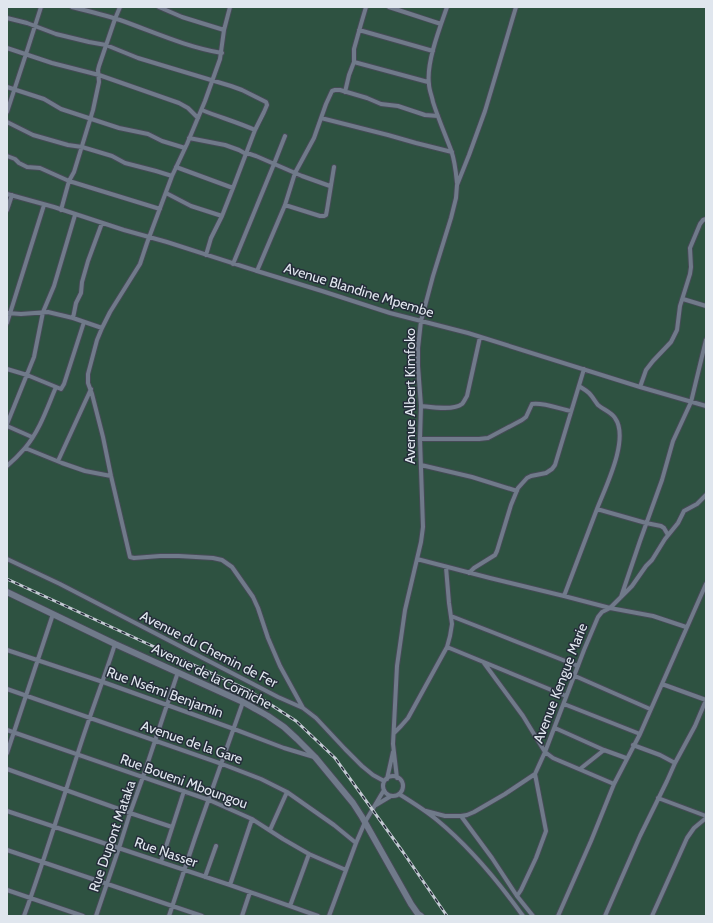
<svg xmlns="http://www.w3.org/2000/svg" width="713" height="923" viewBox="0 0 713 923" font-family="Cabin,sans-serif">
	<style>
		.green { fill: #2e5241 }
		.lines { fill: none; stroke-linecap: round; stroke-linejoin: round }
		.street-casing { stroke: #454b56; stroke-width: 6 }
		.secondary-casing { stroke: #454b56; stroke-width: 8 }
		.street { stroke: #707a8a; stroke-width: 4 }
		.secondary { stroke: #707a8a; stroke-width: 6 }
		.rail-casing { stroke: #c3c9d2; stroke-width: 3 }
		.rail { stroke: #252d3a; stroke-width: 1.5; stroke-dasharray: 4.5; stroke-linecap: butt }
		.labels { text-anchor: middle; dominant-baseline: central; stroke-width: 3; stroke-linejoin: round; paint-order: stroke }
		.street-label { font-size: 14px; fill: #e0e6ee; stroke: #252d3a }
	</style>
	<rect width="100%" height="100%" fill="#252d3a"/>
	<path class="green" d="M7,7H706V916H7Z"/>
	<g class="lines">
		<g class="street-casing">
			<path id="street" d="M72,7C88,11 104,15 120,20C154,32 186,47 222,53
				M159,7L182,17L224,30
				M230,7L224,30L220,59L205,101L187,144L172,176L147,243L140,264L110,312L102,328L97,340L88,374V383L92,394L103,437L111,476L130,557L134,558L160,556H179L213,558L222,560L232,567L253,597L258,608L268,638L280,666L303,708
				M389,7L441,24
				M447,7C440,27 426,63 429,84C429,90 432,96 433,102C438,118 445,134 451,150C455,161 456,172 457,183
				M7,18L27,23L56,34L89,42L106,45L138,58L231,86L242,90L266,102L267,105L264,112L255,130L233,188L222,216L211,238L206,255
				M359,30L433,51
				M7,48L52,63L99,75L179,103L188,108L198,118
				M354,62L428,82
				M7,87L44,99L61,109L119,128L148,134L162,141L185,148
				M345,92L349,75L354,62V49L361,24L366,7
				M202,110C219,117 237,122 255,130
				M7,112L26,54L41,7
				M321,118L388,135L416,143L452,152
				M7,122L33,135L68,145L82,147L112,156L125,163L156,171L172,176
				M189,138L225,145L239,150L246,154H250L256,156L302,176L330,186
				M7,156L15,159L19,163L27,167L40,168L69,181L160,209
				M176,167L233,188
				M166,193L191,206L222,216
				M7,194L54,207L124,230L167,242L257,271L322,291L390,313L468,333L640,387L706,406
				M285,205L320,216H324L326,215L327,210L334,167
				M7,210L12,195
				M61,210L69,181L74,172L93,110L99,82L98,70L99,66L115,19L120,7
				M233,264L274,164L285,136
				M257,271L285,205L295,173L314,138L326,104L332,91L335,90H340L367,98L381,104L398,106L425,115L438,116
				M683,299L706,306
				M7,313L21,314L48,312L73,318L102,328
				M73,318L76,303L81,293L82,282L88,261L102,223
				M7,323L44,205
				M7,369L27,375L61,389L64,384L84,322
				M579,386C582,388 586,390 589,393C592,396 595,401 598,405C604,410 611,412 615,418C630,439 605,488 597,509
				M640,387L646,370L653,361L671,342L677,330L680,306L690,274L691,267L690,248L700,224L703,220L706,219
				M421,406C431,407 453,411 462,404C464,402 465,399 467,396L480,337
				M7,424L34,357L43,312L54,286L75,215
				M7,426L32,437
				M420,439H479L488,438L522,420L526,417L532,404C543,402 560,409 571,411
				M25,448L62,463L85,471L111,476
				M58,461L91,389
				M421,465L472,477L517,491
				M7,466C13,461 19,455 25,448C40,430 47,408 56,387
				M7,559L60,584L278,697L303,708L316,718L345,749L362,766L373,775L384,781
				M417,559L490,578L564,596L610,608L653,616L686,627
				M469,573L474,568L495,555L497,551L511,505L518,488L527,478L531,476L546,473L552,469L555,465L584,369
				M564,596L597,509L646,523L661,526L664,528L668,535
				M621,597L640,541L662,480L673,441L691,402L706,340
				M451,616L492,632L578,666
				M447,647L566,696
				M7,650L103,682L234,729L284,748L314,757
				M484,663L523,716L545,752L553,758L614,784
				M575,676L650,709
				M662,684L706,700
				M7,689L222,764L261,779L287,792L334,825L356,843
				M564,704L640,734
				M555,728L604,750L626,758
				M7,730L209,800L252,819L283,839L309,854L346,870
				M394,733L401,726L408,718L447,647L450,636L452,624L449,603L446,567
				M633,745L660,755L675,763
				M7,753L53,614
				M7,769L130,813L172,827
				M580,769L604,750
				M383 786a10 10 0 1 1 20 0a10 10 0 1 1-20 0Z
				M397,778L393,744L397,666L405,610L421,542L423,527L420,439L421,406L418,366V348L421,321L433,276L451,218L456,198L457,185L469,155L485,111L516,7
				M387,779L393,752
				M399,794C412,802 425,810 437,820C471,848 498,881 523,916
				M658,798L706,816
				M376,805L391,796
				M7,811L230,885L318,916
				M426,811L445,816H461L467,815L474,812L505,794L535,774L545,752L584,650L598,617L602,612L610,608L632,586L646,566L652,560L665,539L678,523L684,511L697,504L706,495
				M461,816L492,858L517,896L533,916
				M270,830L287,792
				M7,850L202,916
				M161,862L184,791
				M205,877L216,846
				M230,885L252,819
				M7,890L83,916
				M517,896L521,890L536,858L546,831L535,774
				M290,906L309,854
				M24,916C43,864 59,811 76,759C88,720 103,682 115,644
				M96,916L119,848L130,813L143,777L178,672
				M169,916L195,838L243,702
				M242,916L250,892
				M329,916L356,843L365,822L384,790
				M558,916L591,841L614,784L640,734L706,584
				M605,916L640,836L667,781L675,763L695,726L706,700
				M652,916L687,838L694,828L706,818"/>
		</g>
		<g class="secondary-casing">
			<path id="secondary" d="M7,592L115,644L243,702L268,716L284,727L297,739L315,757L353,803L362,817L411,904L418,914L421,916"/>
		</g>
		<use href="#street" class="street"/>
		<use href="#secondary" class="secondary"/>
		<g class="rail-casing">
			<path id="rail" d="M7,579L248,690L296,721L335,758L403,852L447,916"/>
		</g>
		<use href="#rail" class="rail"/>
	</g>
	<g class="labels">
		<g class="street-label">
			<text transform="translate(359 290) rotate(17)">Avenue Blandine Mpembe</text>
			<text transform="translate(410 396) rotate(-90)">Avenue Albert Kimfoko</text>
			<text transform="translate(209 649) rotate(27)">Avenue du Chemin de Fer</text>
			<text transform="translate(212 676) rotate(26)">Avenue de la Corniche</text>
			<text transform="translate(560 683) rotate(-69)">Avenue Kengue Marie</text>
			<text transform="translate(165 692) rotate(20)">Rue Nsémi Benjamin</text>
			<text transform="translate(192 742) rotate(19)">Avenue de la Gare</text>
			<text transform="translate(184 781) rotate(20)">Rue Boueni Mboungou</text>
			<text transform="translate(112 836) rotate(-71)">Rue Dupont Mataka</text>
			<text transform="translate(166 852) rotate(19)">Rue Nasser</text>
		</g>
	</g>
	<rect width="713" height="923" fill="none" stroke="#e0e6ee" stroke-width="16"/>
</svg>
